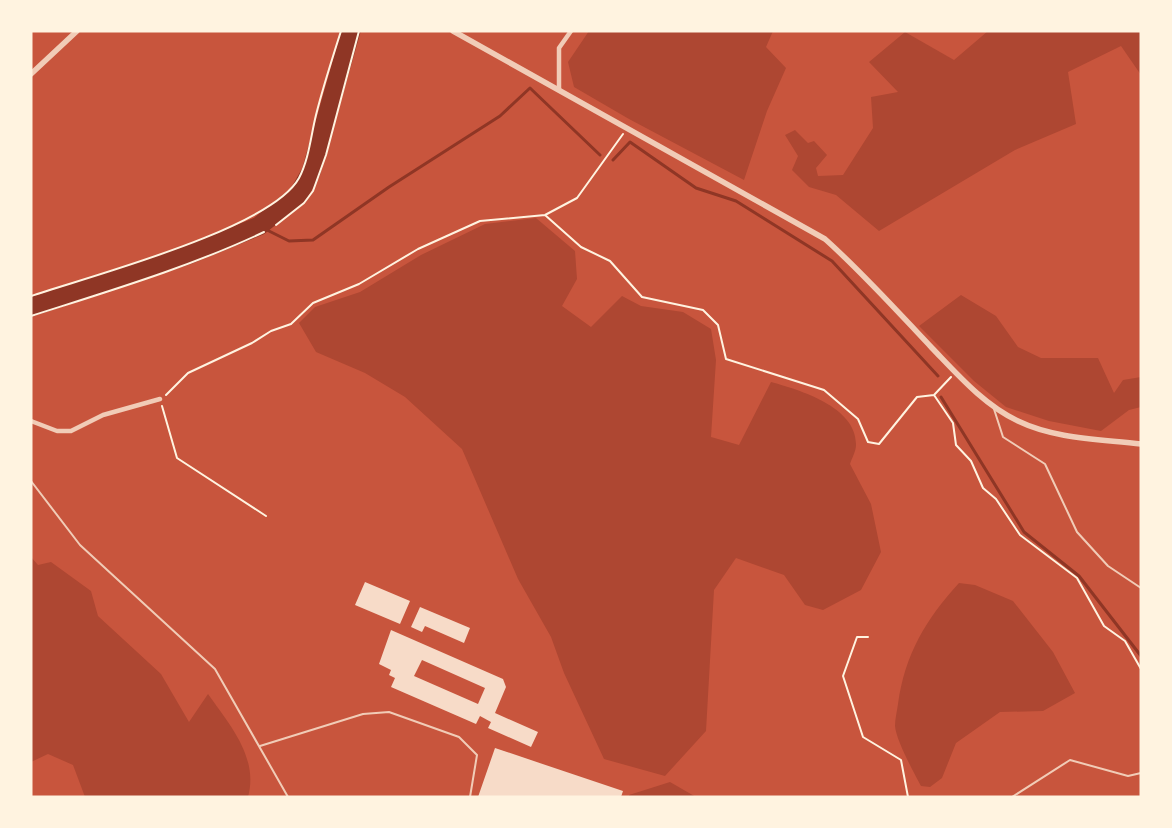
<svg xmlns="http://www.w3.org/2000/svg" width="1172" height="828" viewBox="0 0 1172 828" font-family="Georgia,serif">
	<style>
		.green { fill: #ae4732 }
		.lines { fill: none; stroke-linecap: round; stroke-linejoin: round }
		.stream { stroke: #8f3625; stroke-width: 3 }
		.river { stroke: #8f3625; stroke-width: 19 }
		.building { fill: #f7dbc8; fill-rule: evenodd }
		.path { stroke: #fff3e0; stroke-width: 2 }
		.service { stroke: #f1ccb7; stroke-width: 2 }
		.minor { stroke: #f1ccb7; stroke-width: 4.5 }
		.tertiary { stroke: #f1ccb7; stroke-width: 5.5 }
	</style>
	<rect width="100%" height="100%" fill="#c8553d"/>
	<path class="green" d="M589,31H773L766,47L786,68L767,111L744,180L629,119L574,87L568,62Z
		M988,31H1141V75L1121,46L1068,72L1076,124L1015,150L879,231L836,195L809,187L792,170L798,156L785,135L795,130L808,143L814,141L827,155L816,168L818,176L843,175L873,128L871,97L898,92L869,62L905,32L954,60Z
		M536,218L575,251L577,279L562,306L591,327L622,296L641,306L683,312L711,329L716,360L711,437L739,445L771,382C800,390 857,407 856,445C856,451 852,458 850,464L871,504L881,552L861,590L823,610L805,605L784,575L736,558L714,590L706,731L665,776L604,759L564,673L551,637L518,579L462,449L405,397L365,373L316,352L299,323L315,307L360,292L421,255L485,224Z
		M961,295L996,316L1018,347L1041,358H1098L1114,393L1123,380L1141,377V407L1129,410L1101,431L1049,421L1006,407L974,381L919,326Z
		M31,557L38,565L51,562L91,591L98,616L161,674L189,722L208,694C229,724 259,757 248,797H85L73,765L48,754L31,762Z
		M959,583L975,585L1013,601L1053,652L1075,693L1043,711L1000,712L956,743L942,778L930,787L921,786C914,773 896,740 895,726C895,719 897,711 898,704C905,654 926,619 959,583Z
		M670,782L696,797H629V795Z"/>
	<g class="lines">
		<path class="stream" d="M613,160L630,142L696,188L736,201L832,261L938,376
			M259,226L289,241L313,240L389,187L500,116L530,88L600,155
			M941,397L1024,532L1079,576L1141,656"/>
		<path class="river" d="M31,307L188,255L259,226L298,195L311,172L351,31"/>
	</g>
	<path class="building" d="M365,582L410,601L400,624L355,605Z
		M420,607L470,628L464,643L425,626L422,632L411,627Z
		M391,630L503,679L506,687L495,713L538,732L531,747L488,728L491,722L480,716L476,724L391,687L395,678L389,675L391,670L379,664ZM422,660L485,688L478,704L414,676Z
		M495,748L623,791L621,797H478Z"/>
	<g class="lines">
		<path class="path" d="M545,215L581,247L610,261L642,297L703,310L718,325L726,359L824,390L858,419L868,442L879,444L917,397L934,395L951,377
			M276,225L304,203L313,191L326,155L359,31
			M31,296C90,276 271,229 299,178C309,159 311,135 316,115C323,87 332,59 341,31
			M31,316C109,291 190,267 264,232
			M166,395L188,373L252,343L271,331L291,324L313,303L359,284L418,249L480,221L545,215L577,198L623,134
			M934,395L953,423L956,445L971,461L983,488L996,499L1020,535L1077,578L1104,626L1125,641L1141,669
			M162,406L177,458L266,516
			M868,637H857L843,676L863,737L901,760L908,797"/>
		<path class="service" d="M994,409L1003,437L1045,464L1077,532L1108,566L1141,588
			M31,481L80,545L215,669L288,797
			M260,746L363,714L389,712L459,737L477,755L470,797
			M1012,797L1070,760L1128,776L1141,773"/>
		<path class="minor" d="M559,90V48L571,31
			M31,421L57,431H71L103,415L160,399"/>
		<path class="tertiary" d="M453,31L825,239C863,273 897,311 932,348C958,375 984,405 1018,421C1055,439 1100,439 1141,444
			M31,74L77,31"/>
	</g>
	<rect width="1172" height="828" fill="none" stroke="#fff3e0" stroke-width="65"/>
</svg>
